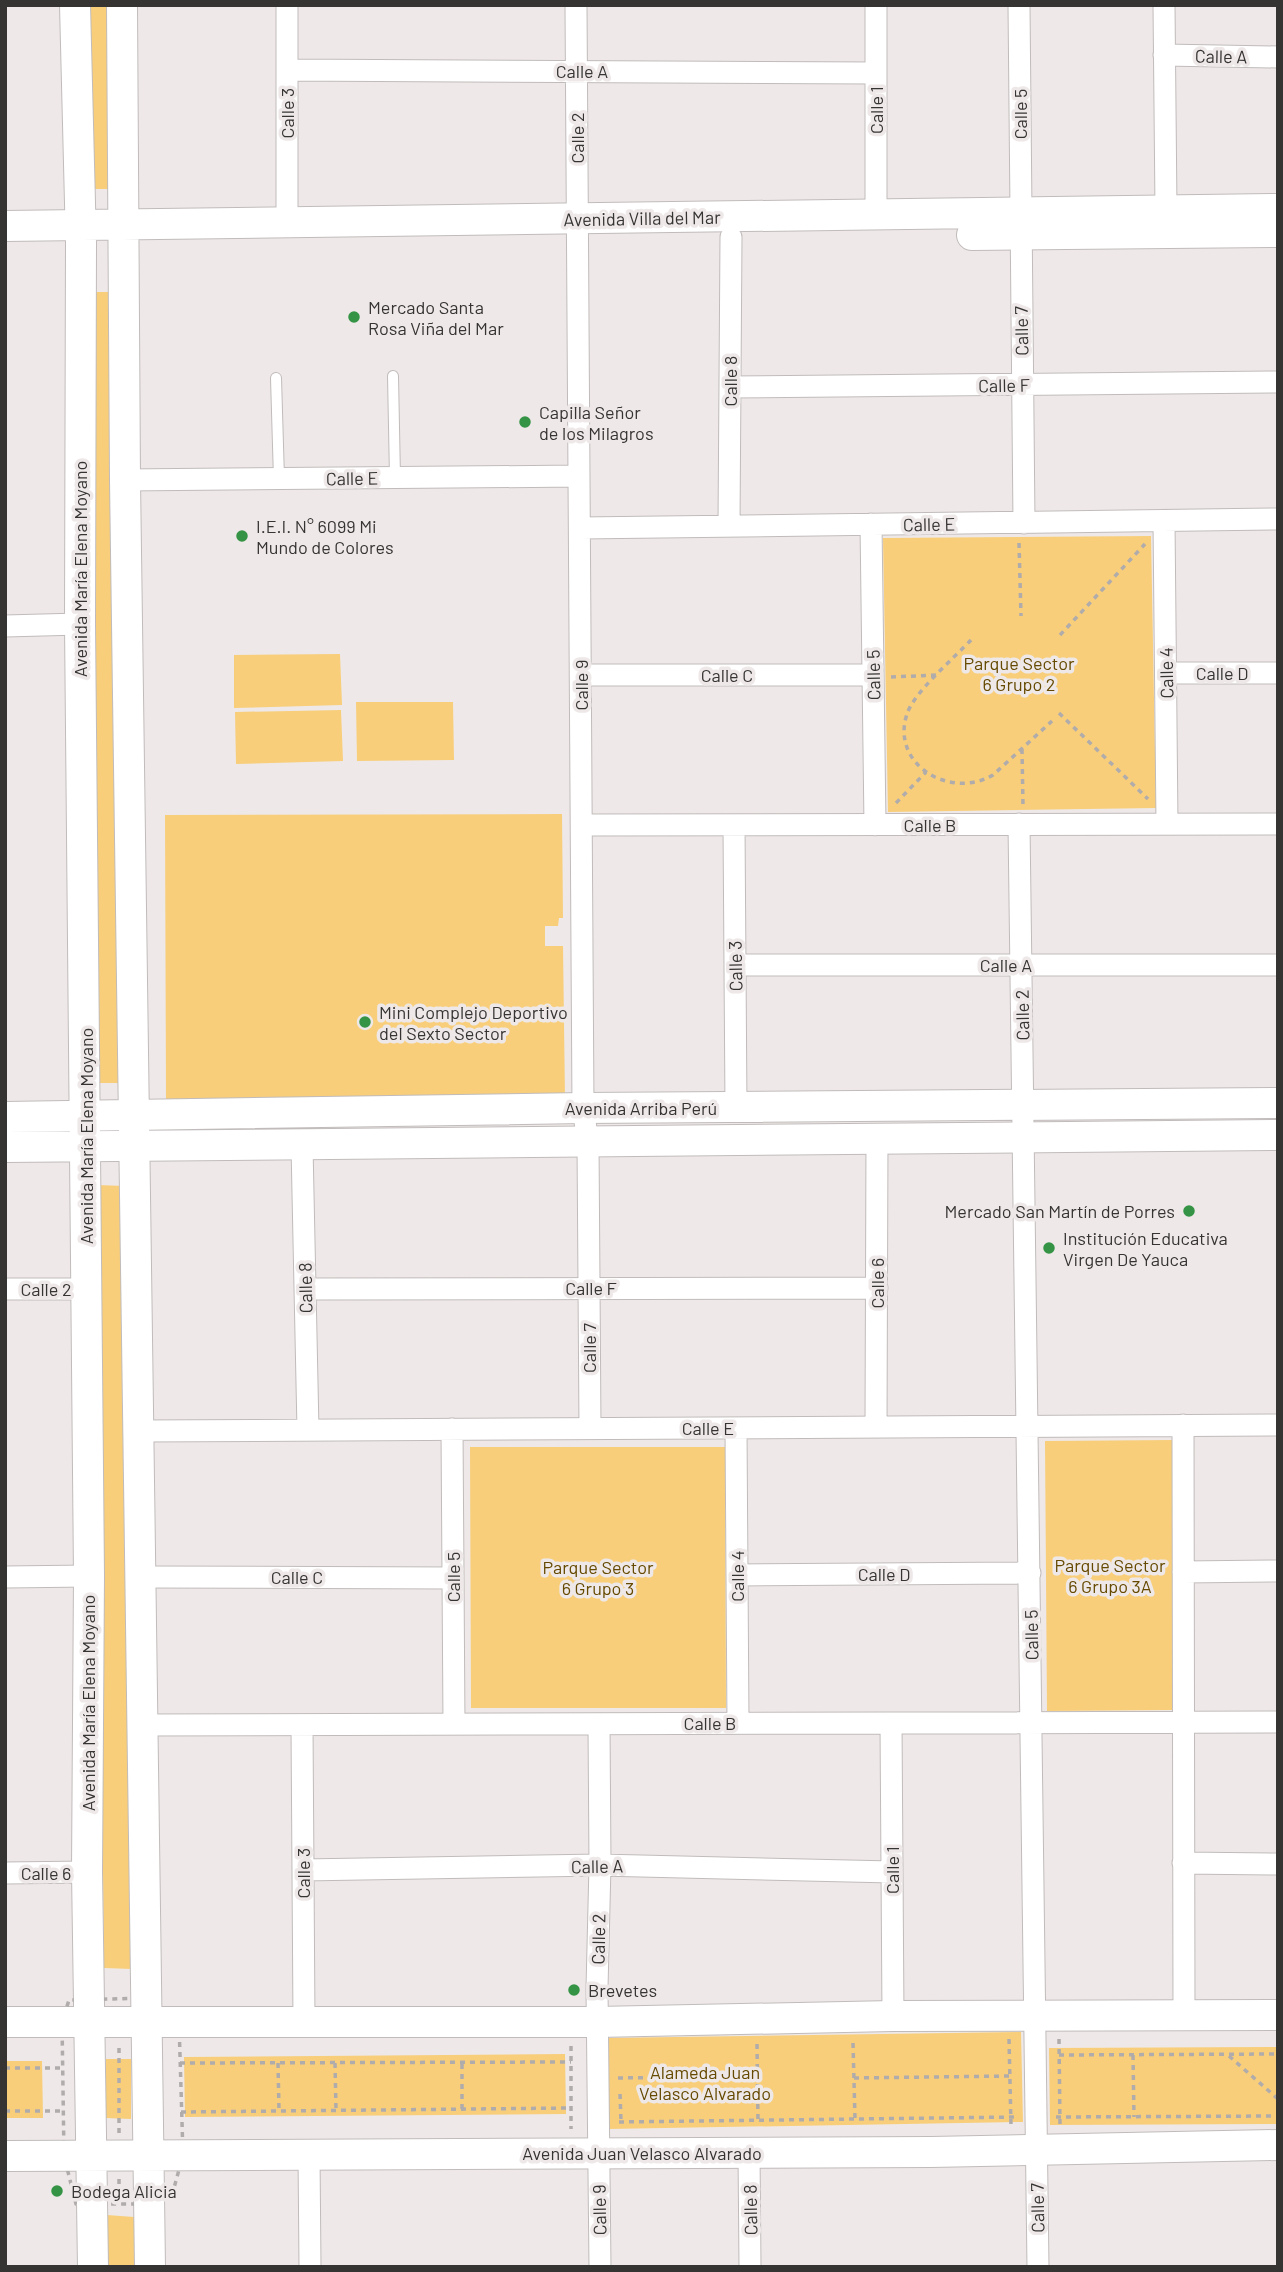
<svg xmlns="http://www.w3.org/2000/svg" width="1283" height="2272" viewBox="0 0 1283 2272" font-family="Barlow,sans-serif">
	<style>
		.green { fill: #f8ce7a }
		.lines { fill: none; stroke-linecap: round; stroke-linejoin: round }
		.lane-casing { stroke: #c1bcbb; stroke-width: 12 }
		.street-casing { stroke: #c1bcbb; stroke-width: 23 }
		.secondary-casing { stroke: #c1bcbb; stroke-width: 32 }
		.path { stroke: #b0acab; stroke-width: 3.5; stroke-dasharray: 5 5; stroke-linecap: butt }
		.lane { stroke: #fff; stroke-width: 10 }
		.street { stroke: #fff; stroke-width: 21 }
		.secondary { stroke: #fff; stroke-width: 30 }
		.poi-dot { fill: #349345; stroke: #eee9e8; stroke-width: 2.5 }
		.labels { text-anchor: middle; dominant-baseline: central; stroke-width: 7; stroke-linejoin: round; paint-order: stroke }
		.street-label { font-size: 18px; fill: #363433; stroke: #eee9e8 }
		.poi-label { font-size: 18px; fill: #363433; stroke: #eee9e8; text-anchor: start }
		.park-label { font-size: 18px; fill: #654900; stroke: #eee9e8 }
	</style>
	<rect width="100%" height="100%" fill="#eee9e8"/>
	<path class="green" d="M87,5H111L114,189H90Z
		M90,292H113L122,1083H96Z
		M1151,536L1156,808L888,812L883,538Z
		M340,654L342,705L234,708V655Z
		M356,702H453L454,760L357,761Z
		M341,710L343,761L236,764L235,712Z
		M562,814L563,918H559L558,926H545V946H563L565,1099H166L165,815Z
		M96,1185L126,1186L132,1969L104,1968Z
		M1172,1440L1174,1710L1047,1711L1045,1441Z
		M470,1447H725L726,1708H471Z
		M1021,2032L1023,2122L608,2129L606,2038Z
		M1278,2047V2124L1050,2125L1049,2048Z
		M565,2054L566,2114L185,2117L184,2057Z
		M106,2059H131V2119L106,2118Z
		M5,2061H42L43,2118H5Z
		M107,2215L134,2217L135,2267H107Z"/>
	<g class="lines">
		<g class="lane-casing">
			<path id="lane" d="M393,376L395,478
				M276,378L279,479"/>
		</g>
		<g class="street-casing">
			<path id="street" d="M576,5L583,1108L588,1142L590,1428
				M876,5V215
				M1019,5L1024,523
				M1164,5L1166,210
				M1164,55L1278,57
				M287,70L876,73
				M287,221V5
				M730,387L1278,382
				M125,480L579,476
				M1164,521L1167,824
				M871,524L875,825
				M729,526L731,237
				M580,528L1278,519
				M5,626L80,624
				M1166,673H1278
				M581,675H873
				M1019,824L1038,2267
				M582,825L1278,824
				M734,825L736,1108
				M735,965H1278
				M302,1146L308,1430
				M5,1289H87
				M305,1289L877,1288
				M1183,1425L1184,2015
				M876,1427L877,1139
				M736,1428L738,1723
				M452,1429L454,1724
				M139,1431L1278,1425
				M1183,1572L1278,1571
				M737,1575L1030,1573
				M5,1577L89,1576
				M140,1577L453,1578
				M891,1723L893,2016
				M599,1724L600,1865L597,1988L600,2267
				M143,1725L1278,1722
				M302,1725L304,2022
				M1183,1863L1278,1864
				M303,1870L600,1865L892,1872
				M5,1873L87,1872
				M749,2152L750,2267
				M309,2154L310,2267"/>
		</g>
		<g class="secondary-casing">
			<path id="secondary" d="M75,5L81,243L80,624L89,1576L87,1872L93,2267
				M122,5L125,480L150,2267
				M5,226L1278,209
				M972,235L1278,232
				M5,1117L583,1108L1278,1103
				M5,1147L1278,1135
				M5,2022H597L893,2016L1278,2015
				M5,2156L931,2152L1278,2145"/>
		</g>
		<path class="path" d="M1019,543L1021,616
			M1060,635L1145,544
			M971,640C954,658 914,692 907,714C890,765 951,800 993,775L1052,721
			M891,677L937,675
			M1059,713L1148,799
			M1022,749L1023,806
			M896,803L926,772
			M147,1998L179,2022L183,2155L174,2188L150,2204H76L64,2156L62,2022L69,2000Z
			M1009,2039L1011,2126
			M1059,2039L1060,2126
			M853,2043L855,2119
			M757,2044L758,2121
			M571,2046V2129
			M1059,2055L1278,2054
			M1133,2055L1134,2117
			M1229,2056L1278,2099
			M180,2063L571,2062
			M278,2063L279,2110
			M335,2063L336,2110
			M5,2068H63
			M618,2078L757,2076
			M854,2078L1010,2076
			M620,2094L621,2121
			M462,2109V2062
			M5,2111H63
			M181,2112L571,2108
			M1056,2117L1278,2116
			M619,2122L1017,2117
			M119,2133V2046
			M119,2179V2203"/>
		<use href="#lane" class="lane"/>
		<use href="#street" class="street"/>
		<use href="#secondary" class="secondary"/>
	</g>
	<g class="poi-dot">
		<circle cx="354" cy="317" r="7"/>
		<circle cx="525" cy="422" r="7"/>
		<circle cx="242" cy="536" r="7"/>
		<circle cx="365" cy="1022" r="7"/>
		<circle cx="1189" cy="1211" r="7"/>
		<circle cx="1049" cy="1248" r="7"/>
		<circle cx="574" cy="1990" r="7"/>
		<circle cx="57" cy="2191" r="7"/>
	</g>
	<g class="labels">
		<g class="street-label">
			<text transform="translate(1221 56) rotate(1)">Calle A</text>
			<text x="582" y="71">Calle A</text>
			<text transform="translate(876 110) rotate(-90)">Calle 1</text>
			<text transform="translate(287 113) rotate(-90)">Calle 3</text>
			<text transform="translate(1020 114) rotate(-90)">Calle 5</text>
			<text transform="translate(577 138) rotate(-90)">Calle 2</text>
			<text transform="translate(642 218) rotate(-1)">Avenida Villa del Mar</text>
			<text transform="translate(1021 331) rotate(-91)">Calle 7</text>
			<text transform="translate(730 381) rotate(-90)">Calle 8</text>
			<text transform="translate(1004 385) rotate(-1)">Calle F</text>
			<text transform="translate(352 478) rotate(-1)">Calle E</text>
			<text transform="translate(929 524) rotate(-1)">Calle E</text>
			<text transform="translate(80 569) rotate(-90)">Avenida María Elena Moyano</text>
			<text transform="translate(1166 673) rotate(-91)">Calle 4</text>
			<text x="1222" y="673">Calle D</text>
			<text x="727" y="675">Calle C</text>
			<text transform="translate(873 675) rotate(-91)">Calle 5</text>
			<text transform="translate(581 685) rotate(-90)">Calle 9</text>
			<text x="930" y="825">Calle B</text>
			<text x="1006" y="965">Calle A</text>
			<text transform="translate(735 966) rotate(-91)">Calle 3</text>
			<text transform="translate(1022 1015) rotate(-91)">Calle 2</text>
			<text x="641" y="1108">Avenida Arriba Perú</text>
			<text transform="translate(86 1136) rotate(-90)">Avenida María Elena Moyano</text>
			<text transform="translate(877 1283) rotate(-90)">Calle 6</text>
			<text transform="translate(305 1288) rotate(-91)">Calle 8</text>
			<text x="591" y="1288">Calle F</text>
			<text x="46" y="1289">Calle 2</text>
			<text transform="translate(589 1348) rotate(-90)">Calle 7</text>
			<text x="708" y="1428">Calle E</text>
			<text x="884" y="1574">Calle D</text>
			<text transform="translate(737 1576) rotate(-90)">Calle 4</text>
			<text x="297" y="1577">Calle C</text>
			<text transform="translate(453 1577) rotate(-90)">Calle 5</text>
			<text transform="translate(1031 1635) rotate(-91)">Calle 5</text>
			<text transform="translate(88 1703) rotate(-90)">Avenida María Elena Moyano</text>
			<text x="710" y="1723">Calle B</text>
			<text transform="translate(597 1866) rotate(-1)">Calle A</text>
			<text transform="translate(892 1870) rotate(-90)">Calle 1</text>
			<text x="46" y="1873">Calle 6</text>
			<text transform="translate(303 1873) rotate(-90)">Calle 3</text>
			<text transform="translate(598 1939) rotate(-89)">Calle 2</text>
			<text x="642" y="2153">Avenida Juan Velasco Alvarado</text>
			<text transform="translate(1037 2208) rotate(-91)">Calle 7</text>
			<text transform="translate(599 2210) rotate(-91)">Calle 9</text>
			<text transform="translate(750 2210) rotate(-91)">Calle 8</text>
		</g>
		<g class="poi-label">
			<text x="368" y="307">Mercado Santa<tspan x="368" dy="21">Rosa Viña del Mar</tspan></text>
			<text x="539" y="412">Capilla Señor<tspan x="539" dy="21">de los Milagros</tspan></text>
			<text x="256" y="526">I.E.I. N° 6099 Mi<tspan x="256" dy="21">Mundo de Colores</tspan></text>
			<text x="379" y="1012">Mini Complejo Deportivo<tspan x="379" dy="21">del Sexto Sector</tspan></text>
			<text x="1175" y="1211" text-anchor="end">Mercado San Martín de Porres</text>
			<text x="1063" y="1238">Institución Educativa<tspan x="1063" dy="21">Virgen De Yauca</tspan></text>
			<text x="588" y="1990">Brevetes</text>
			<text x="71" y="2191">Bodega Alicia</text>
		</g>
		<g class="park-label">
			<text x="1019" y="663">Parque Sector<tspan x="1019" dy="21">6 Grupo 2</tspan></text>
			<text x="1110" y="1565">Parque Sector<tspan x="1110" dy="21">6 Grupo 3A</tspan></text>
			<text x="598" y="1567">Parque Sector<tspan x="598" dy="21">6 Grupo 3</tspan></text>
			<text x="705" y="2072">Alameda Juan<tspan x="705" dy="21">Velasco Alvarado</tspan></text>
		</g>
	</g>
	<rect width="1283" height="2272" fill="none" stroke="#363433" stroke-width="14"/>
</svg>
